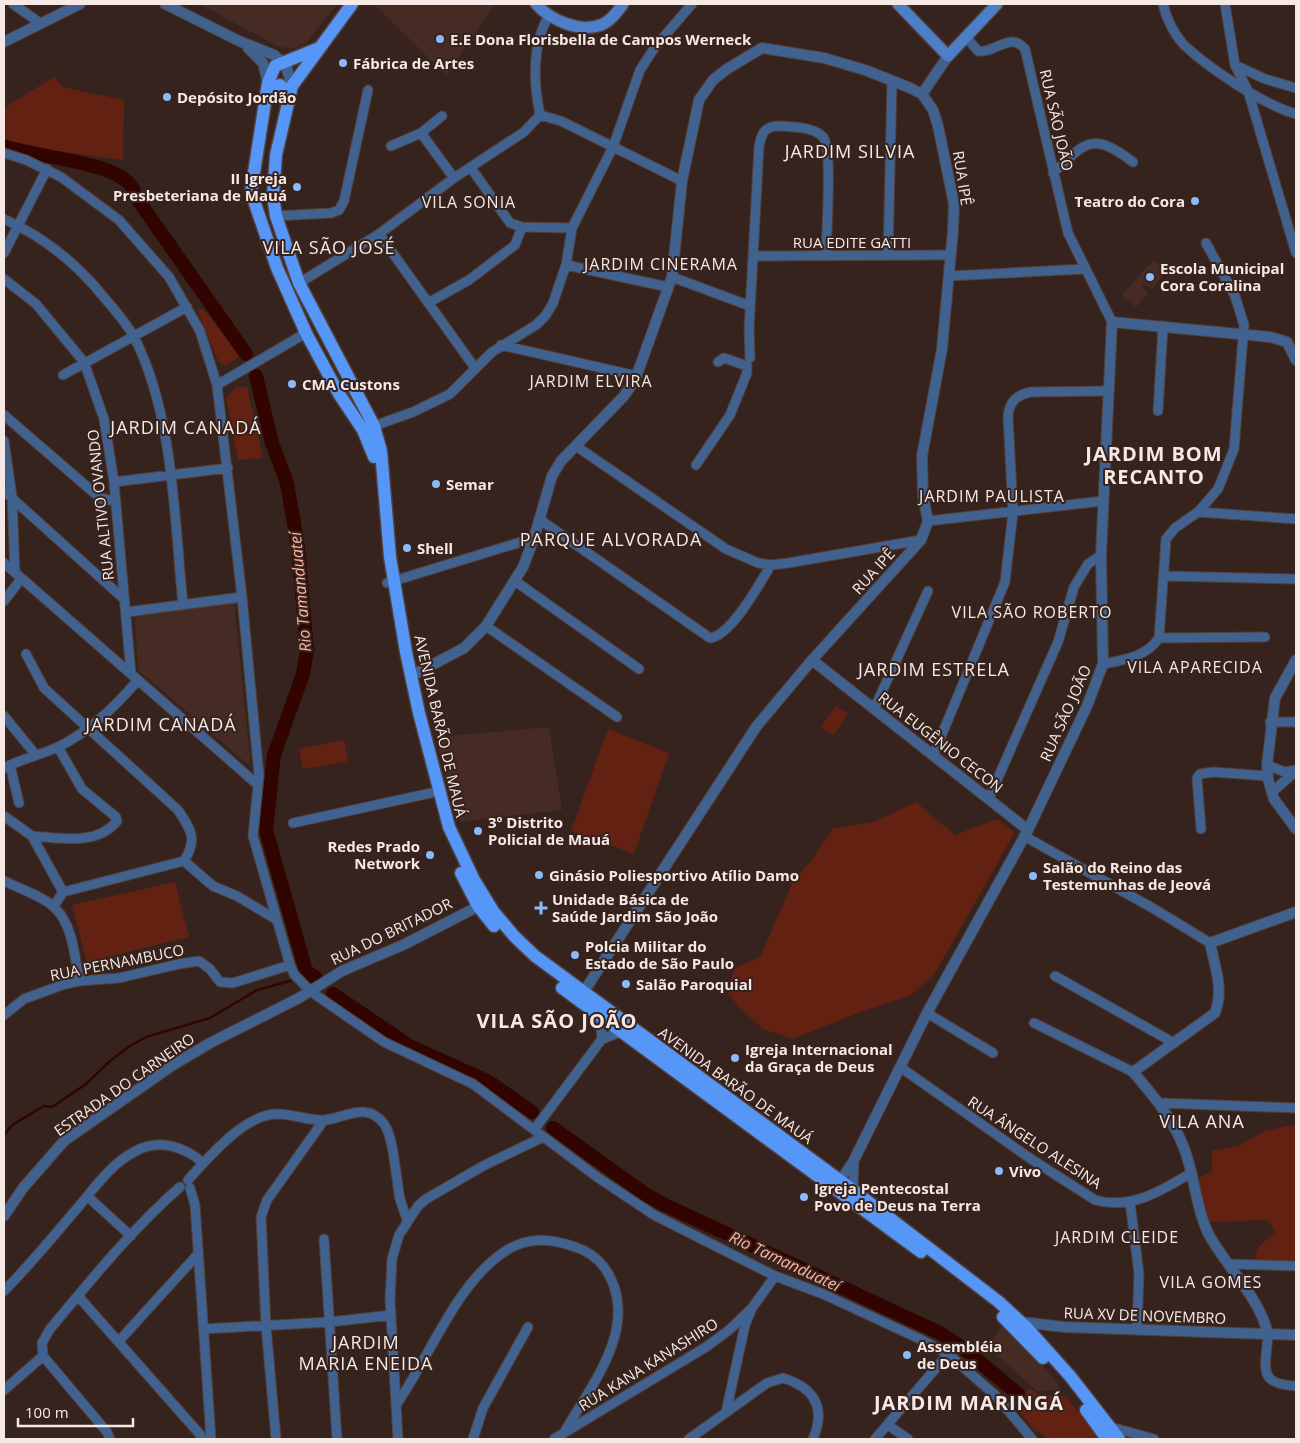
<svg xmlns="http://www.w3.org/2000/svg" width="1300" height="1443" viewBox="0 0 1300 1443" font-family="'Open Sans',sans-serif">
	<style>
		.built { fill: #452b24 }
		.green { fill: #632112 }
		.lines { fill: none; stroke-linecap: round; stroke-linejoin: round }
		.stream { stroke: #310400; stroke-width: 2.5 }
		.river { stroke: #310400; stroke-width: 14 }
		.minor-casing { stroke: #523f3a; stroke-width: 11 }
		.tertiary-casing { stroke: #523f3a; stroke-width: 12 }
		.secondary-casing { stroke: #523f3a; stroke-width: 14 }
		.primary-casing { stroke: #523f3a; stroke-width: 15 }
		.minor { stroke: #41618f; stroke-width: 9 }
		.tertiary { stroke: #41618f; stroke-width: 10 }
		.secondary { stroke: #4d7fc9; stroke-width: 11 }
		.primary { stroke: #5596f6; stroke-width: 12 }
		.poi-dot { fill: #8cb9fc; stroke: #37231e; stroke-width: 2 }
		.labels { text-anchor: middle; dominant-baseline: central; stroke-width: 4; stroke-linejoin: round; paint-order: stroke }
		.poi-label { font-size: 15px; font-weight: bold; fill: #f6e8e4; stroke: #37231e; text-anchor: start }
		.street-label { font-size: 15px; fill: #f6e8e4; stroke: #37231e }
		.neighbourhood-label { font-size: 16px; letter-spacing: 1px; fill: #f6e8e4; stroke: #37231e }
		.water-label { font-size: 16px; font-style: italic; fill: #ffb3a0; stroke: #37231e }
		.quarter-label { font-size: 18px; letter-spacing: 1px; fill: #f6e8e4; stroke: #37231e }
		.district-label { font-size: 20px; font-weight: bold; letter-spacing: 1px; fill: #f6e8e4; stroke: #37231e }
	</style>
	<rect width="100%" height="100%" fill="#37231e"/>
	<path class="built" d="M200,4H338L306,43L292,49L277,46Z
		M374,4H495L446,75Z
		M1153,260L1167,271L1152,289L1144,284L1142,287L1148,293L1136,307L1122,295Z
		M234,603L251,767L138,670L135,615Z
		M549,727L562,810L460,822L446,780L436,737Z
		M1003,1324L1053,1377L1061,1390L1037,1391L988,1347Z"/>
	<path class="green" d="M54,77L63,87L124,100L123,160L4,144V108Z
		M197,309H203L241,356L225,366L218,361Z
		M236,387H247L263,458L238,460L226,398Z
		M836,706L848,714L833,735L821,727Z
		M608,729L669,753L634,854L571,831Z
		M344,740L348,761L303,769L299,749Z
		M916,802L955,835L997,819L1015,832L934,975L911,995L863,1011L793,1039L763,1029L738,1006L726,990L736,967L760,957L792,884L814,857L832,829L874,822Z
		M175,882L189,937L87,962L72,905Z
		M1292,1125L1296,1126V1264H1262L1255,1256L1258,1247L1276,1232L1267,1220L1208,1222L1197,1179L1212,1171V1151L1238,1146L1265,1131Z
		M1029,1388L1040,1395L1066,1396L1098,1439H1047L1040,1432L1035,1431L1018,1410Z"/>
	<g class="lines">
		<path class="stream" d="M4,1135L12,1125L44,1106L52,1107L86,1084L110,1061L130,1046L146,1037L210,1018L257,990L290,981"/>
		<path class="river" d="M4,146C33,157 114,161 131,186C134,190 136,195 138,200L246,354
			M256,376L272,443L287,483L298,547L307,650L303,674L274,755L266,830L306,971L316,978
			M333,994L411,1047L489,1082L532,1112
			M553,1128L645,1194L665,1205L940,1333L963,1348L1018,1394"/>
		<g class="minor-casing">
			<path id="minor" d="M13,4L40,23
				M1163,4C1166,18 1174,34 1184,45C1210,69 1262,104 1296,114
				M1225,4L1235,65L1248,91L1296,253
				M965,36L978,51C994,54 1011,31 1025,49L1068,233L1112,322
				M1235,65L1265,79L1296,88
				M540,115L561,121L682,181
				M421,133L454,178
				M391,146L421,133L442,116
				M4,153L26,160L61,177L119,220L169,277L200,331L217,385L242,597L259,775L253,836L290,965L294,974L310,991L384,1042L473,1084L597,1177L654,1215L775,1276L823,1294L922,1340L948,1354L995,1395L1032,1439
				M471,168L510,223L522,227L572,228
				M1053,173C1086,142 1092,131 1133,162
				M276,216L331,213L339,210L344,201L368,90
				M4,219C40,235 71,259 97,289C109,304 125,320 134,337C174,415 174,518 183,605
				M379,234L475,368
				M4,253L47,169
				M888,255L892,81
				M753,256L951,255
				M566,265L668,287
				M949,276L1085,269
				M672,277L750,306
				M4,279L36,304L84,362L104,419L114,482L131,674
				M299,283L379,234L454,178L524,132L540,115C533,81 532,45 549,15
				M428,303L469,280L511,248L515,245L522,227
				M501,345L637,376
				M750,358L749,329L759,147C761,134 765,125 780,126C793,127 814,127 823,137C833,147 826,237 826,255
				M63,375L187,307
				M217,385L306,333
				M1158,411L1163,326
				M4,415L100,498L115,501
				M374,426L413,412L450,394L492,352L536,325L546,315L553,303L566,265L572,228L613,147L640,70L655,47L692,4
				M4,441L12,497L15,573
				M576,446L726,549L758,563L771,565L788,563L921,540
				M696,465L730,415L747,373V366L724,358L718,362
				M114,482L228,468
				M4,491L124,599
				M1198,512L1296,519
				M539,519L710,638C731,636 760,583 771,565
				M928,521L1103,501
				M4,563L258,785
				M1164,576L1296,579
				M515,581L639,669
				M387,583L534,538
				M4,601L21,579
				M127,612L242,597
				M486,626L617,717
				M1159,638L1265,637
				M26,654L44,688L178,810C191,830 198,839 184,861
				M1103,664C1124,660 1146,657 1159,638L1166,539L1175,528L1198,512L1218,489L1234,449L1244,325L1235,296L1206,243
				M874,709L928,591
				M4,716L35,754
				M1270,722H1296
				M933,756L1005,582L1013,512L1008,417C1009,402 1016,395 1031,392L1109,391
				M10,765L19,803
				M1267,765L1285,772L1296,770
				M4,768C21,759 40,755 58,747C89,732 116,706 138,680
				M1272,792L1296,771
				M989,798L1058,642L1074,587L1088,564L1101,555
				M4,816L32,836L63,892
				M293,823L431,793
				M1201,829L1197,778L1200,774L1213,772L1268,776
				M32,836C60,838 97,846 117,821L116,817L82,789L58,747
				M1024,836L1156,910L1210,943
				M184,861L213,886L237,896L277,920
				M4,881C18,888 45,897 55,908C73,925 75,958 79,981
				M54,906L63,892L184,861
				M1055,976L1174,1043
				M927,1013L993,1053
				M4,1015L24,999L62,985L79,981L119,978L179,964L199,961L210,969L220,982L233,983L290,965
				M600,1017L602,1039
				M1034,1023L1133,1072
				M900,1067L1031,1159L1095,1200C1131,1210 1161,1191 1191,1173
				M1159,1103L1296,1108
				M534,1130L602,1039C610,1037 618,1031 626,1032
				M188,1180C208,1158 243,1116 275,1114C291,1113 308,1121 324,1120C343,1119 367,1100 384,1124C394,1137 396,1180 400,1199C402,1206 405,1213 407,1220
				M837,1185L855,1158
				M190,1188L195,1205L211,1439
				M853,1190L854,1161
				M87,1196L131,1236
				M1130,1202L1139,1274L1137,1329
				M324,1239L337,1439
				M1229,1264L1296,1266
				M4,1291C31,1264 55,1234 80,1205C96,1186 111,1164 134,1152C158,1138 184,1146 203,1163
				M78,1296L204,1439
				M204,1329L330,1322L391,1315
				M1268,1334C1266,1367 1256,1384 1296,1386
				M119,1341L198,1254
				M4,1390L43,1356
				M396,1405C430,1357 455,1285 504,1252C526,1237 548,1238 572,1246C590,1251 604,1263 611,1279C636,1332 590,1387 565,1431
				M726,1412L745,1325L752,1308L775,1276
				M888,1425L908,1439
				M1111,1427L1154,1439
				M110,1439L107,1432L43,1356L42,1343L50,1329C91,1280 132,1229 180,1187
				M276,1439L266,1326L261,1217L267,1200L324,1120
				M398,1439L390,1299L392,1259L399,1235L418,1206L426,1199L483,1166L543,1137
				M473,1439L483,1408L528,1327
				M554,1439L706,1347L729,1330L752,1308
				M689,1439L767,1383L783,1378C815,1388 826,1408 813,1439
				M875,1439L948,1354"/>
		</g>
		<g class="tertiary-casing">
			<path id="tertiary" d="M165,4L239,41L274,55L286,66L292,86
				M4,42L80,4
				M248,48L263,63L268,83
				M922,94L948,56
				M812,660L1028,830
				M1296,660L1275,698L1267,765L1268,779L1274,799L1296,829
				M411,676L464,648L486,626L523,567L534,538L552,476L561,461L624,396L635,380L672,277L682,181L699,100L713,80L727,69L762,48L824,58L865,70L908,87L922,94L933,110L938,126L954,204L953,230L942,349L922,456L923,496L928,521L921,540L812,660L756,727L583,993
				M855,1158L927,1013L1028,830L1087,706L1103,664L1101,555L1112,322L1270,337L1287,342L1296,360
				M4,1216L23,1188L64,1141L173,1065L210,1043L299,998L342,971L403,945L483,904
				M1021,1322L1064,1327L1296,1335
				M1268,1334C1259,1296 1226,1267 1208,1233C1195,1206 1195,1176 1184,1148C1173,1119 1153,1095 1133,1072L1215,1013C1224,989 1215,967 1210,943L1296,912"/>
		</g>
		<g class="secondary-casing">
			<path id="secondary" d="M536,4C550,20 580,33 601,25C611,21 617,12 623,4
				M898,4L948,56L997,4"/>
		</g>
		<g class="primary-casing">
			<path id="primary" d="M352,4L292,86L276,155L273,196L276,216L299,283L374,426L381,451L390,557L406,652L419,713L449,827L474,880L493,911L514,936L535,956L853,1190L999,1302L1027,1328L1070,1376L1119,1439
				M319,48L275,66L268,83L251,192L277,268L306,333L339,394L363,430L374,457
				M269,99L273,87L280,85L284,89L286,102
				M461,873L478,906L494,926
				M562,988L921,1252
				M1003,1317L1043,1358
				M1086,1410L1107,1439"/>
		</g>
		<use href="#minor" class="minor"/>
		<use href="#tertiary" class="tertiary"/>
		<use href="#secondary" class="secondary"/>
		<use href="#primary" class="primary"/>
	</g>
	<g class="poi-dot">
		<circle cx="440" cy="39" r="5"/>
		<circle cx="343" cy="63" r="5"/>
		<circle cx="167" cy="97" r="5"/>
		<circle cx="297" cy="187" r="5"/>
		<circle cx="1195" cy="201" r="5"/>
		<circle cx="1150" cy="277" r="5"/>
		<circle cx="292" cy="384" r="5"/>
		<circle cx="436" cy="484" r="5"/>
		<circle cx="407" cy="548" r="5"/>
		<circle cx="478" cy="831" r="5"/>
		<circle cx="430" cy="855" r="5"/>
		<circle cx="539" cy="875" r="5"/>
		<circle cx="1033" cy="876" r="5"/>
		<path d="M538.5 900.5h5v5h5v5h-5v5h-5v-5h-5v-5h5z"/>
		<circle cx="575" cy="955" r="5"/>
		<circle cx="626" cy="984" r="5"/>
		<circle cx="735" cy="1058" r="5"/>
		<circle cx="999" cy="1171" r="5"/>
		<circle cx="804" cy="1197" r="5"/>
		<circle cx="907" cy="1355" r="5"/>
	</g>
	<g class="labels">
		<g class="poi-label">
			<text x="450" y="39">E.E Dona Florisbella de Campos Werneck</text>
			<text x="353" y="63">Fábrica de Artes</text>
			<text x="177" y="97">Depósito Jordão</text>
			<text x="287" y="178" text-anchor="end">II Igreja<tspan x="287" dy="17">Presbeteriana de Mauá</tspan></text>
			<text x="1185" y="201" text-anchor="end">Teatro do Cora</text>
			<text x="1160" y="268">Escola Municipal<tspan x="1160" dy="17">Cora Coralina</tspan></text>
			<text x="302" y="384">CMA Custons</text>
			<text x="446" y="484">Semar</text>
			<text x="417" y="548">Shell</text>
			<text x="488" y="822">3º Distrito<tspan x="488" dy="17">Policial de Mauá</tspan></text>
			<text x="420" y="846" text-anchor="end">Redes Prado<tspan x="420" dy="17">Network</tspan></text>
			<text x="1043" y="867">Salão do Reino das<tspan x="1043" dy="17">Testemunhas de Jeová</tspan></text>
			<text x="549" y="875">Ginásio Poliesportivo Atílio Damo</text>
			<text x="552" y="899">Unidade Básica de<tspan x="552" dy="17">Saúde Jardim São João</tspan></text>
			<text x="585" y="946">Polcia Militar do<tspan x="585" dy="17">Estado de São Paulo</tspan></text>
			<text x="636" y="984">Salão Paroquial</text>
			<text x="745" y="1049">Igreja Internacional<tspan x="745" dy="17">da Graça de Deus</tspan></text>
			<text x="1009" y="1171">Vivo</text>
			<text x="814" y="1188">Igreja Pentecostal<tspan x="814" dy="17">Povo de Deus na Terra</tspan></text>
			<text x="917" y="1346">Assembléia<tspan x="917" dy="17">de Deus</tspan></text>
		</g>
		<g class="street-label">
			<text transform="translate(1057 120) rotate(77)">RUA SÃO JOÃO</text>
			<text transform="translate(963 178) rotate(81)">RUA IPÊ</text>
			<text x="852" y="242">RUA EDITE GATTI</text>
			<text transform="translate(100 505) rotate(-96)">RUA ALTIVO OVANDO</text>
			<text transform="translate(873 571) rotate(-48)">RUA IPÊ</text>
			<text transform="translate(1065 713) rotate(-66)">RUA SÃO JOÃO</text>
			<text transform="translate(441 726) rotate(77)">AVENIDA BARÃO DE MAUÁ</text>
			<text transform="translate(941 742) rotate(38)">RUA EUGÊNIO CECON</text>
			<text transform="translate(391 931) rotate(-26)">RUA DO BRITADOR</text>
			<text transform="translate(117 962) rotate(-11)">RUA PERNAMBUCO</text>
			<text transform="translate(124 1084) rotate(-35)">ESTRADA DO CARNEIRO</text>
			<text transform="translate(736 1085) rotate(36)">AVENIDA BARÃO DE MAUÁ</text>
			<text transform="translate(1035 1142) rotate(33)">RUA ÂNGELO ALESINA</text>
			<text transform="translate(1145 1315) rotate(2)">RUA XV DE NOVEMBRO</text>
			<text transform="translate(648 1364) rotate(-32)">RUA KANA KANASHIRO</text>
		</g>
		<g class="neighbourhood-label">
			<text x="469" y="202">VILA SONIA</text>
			<text x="661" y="264">JARDIM CINERAMA</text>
			<text x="591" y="381">JARDIM ELVIRA</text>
			<text x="992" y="496">JARDIM PAULISTA</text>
			<text x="1032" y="612">VILA SÃO ROBERTO</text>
			<text x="1195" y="667">VILA APARECIDA</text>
			<text x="1117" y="1237">JARDIM CLEIDE</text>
			<text x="1211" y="1282">VILA GOMES</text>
		</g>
		<g class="water-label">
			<text transform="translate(300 592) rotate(-95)">Rio Tamanduateí</text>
			<text transform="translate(785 1261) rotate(25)">Rio Tamanduateí</text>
		</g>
		<g class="quarter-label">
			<text x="850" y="151">JARDIM SILVIA</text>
			<text x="329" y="247">VILA SÃO JOSÉ</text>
			<text x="186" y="427">JARDIM CANADÁ</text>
			<text x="611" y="539">PARQUE ALVORADA</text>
			<text x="934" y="669">JARDIM ESTRELA</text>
			<text x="161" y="724">JARDIM CANADÁ</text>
			<text x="1202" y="1121">VILA ANA</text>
			<text x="366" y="1342">JARDIM<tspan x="366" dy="21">MARIA ENEIDA</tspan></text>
		</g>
		<g class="district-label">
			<text x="1154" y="453">JARDIM BOM<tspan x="1154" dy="23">RECANTO</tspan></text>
			<text x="557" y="1020">VILA SÃO JOÃO</text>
			<text x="969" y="1402">JARDIM MARINGÁ</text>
		</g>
	</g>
	<rect width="1300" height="1443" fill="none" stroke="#f6e8e4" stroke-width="10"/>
	<path d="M18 1418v8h115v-8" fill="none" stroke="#f6e8e4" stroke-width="2.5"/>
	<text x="25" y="1418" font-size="15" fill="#f6e8e4" stroke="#37231e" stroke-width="4" paint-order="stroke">100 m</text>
</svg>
